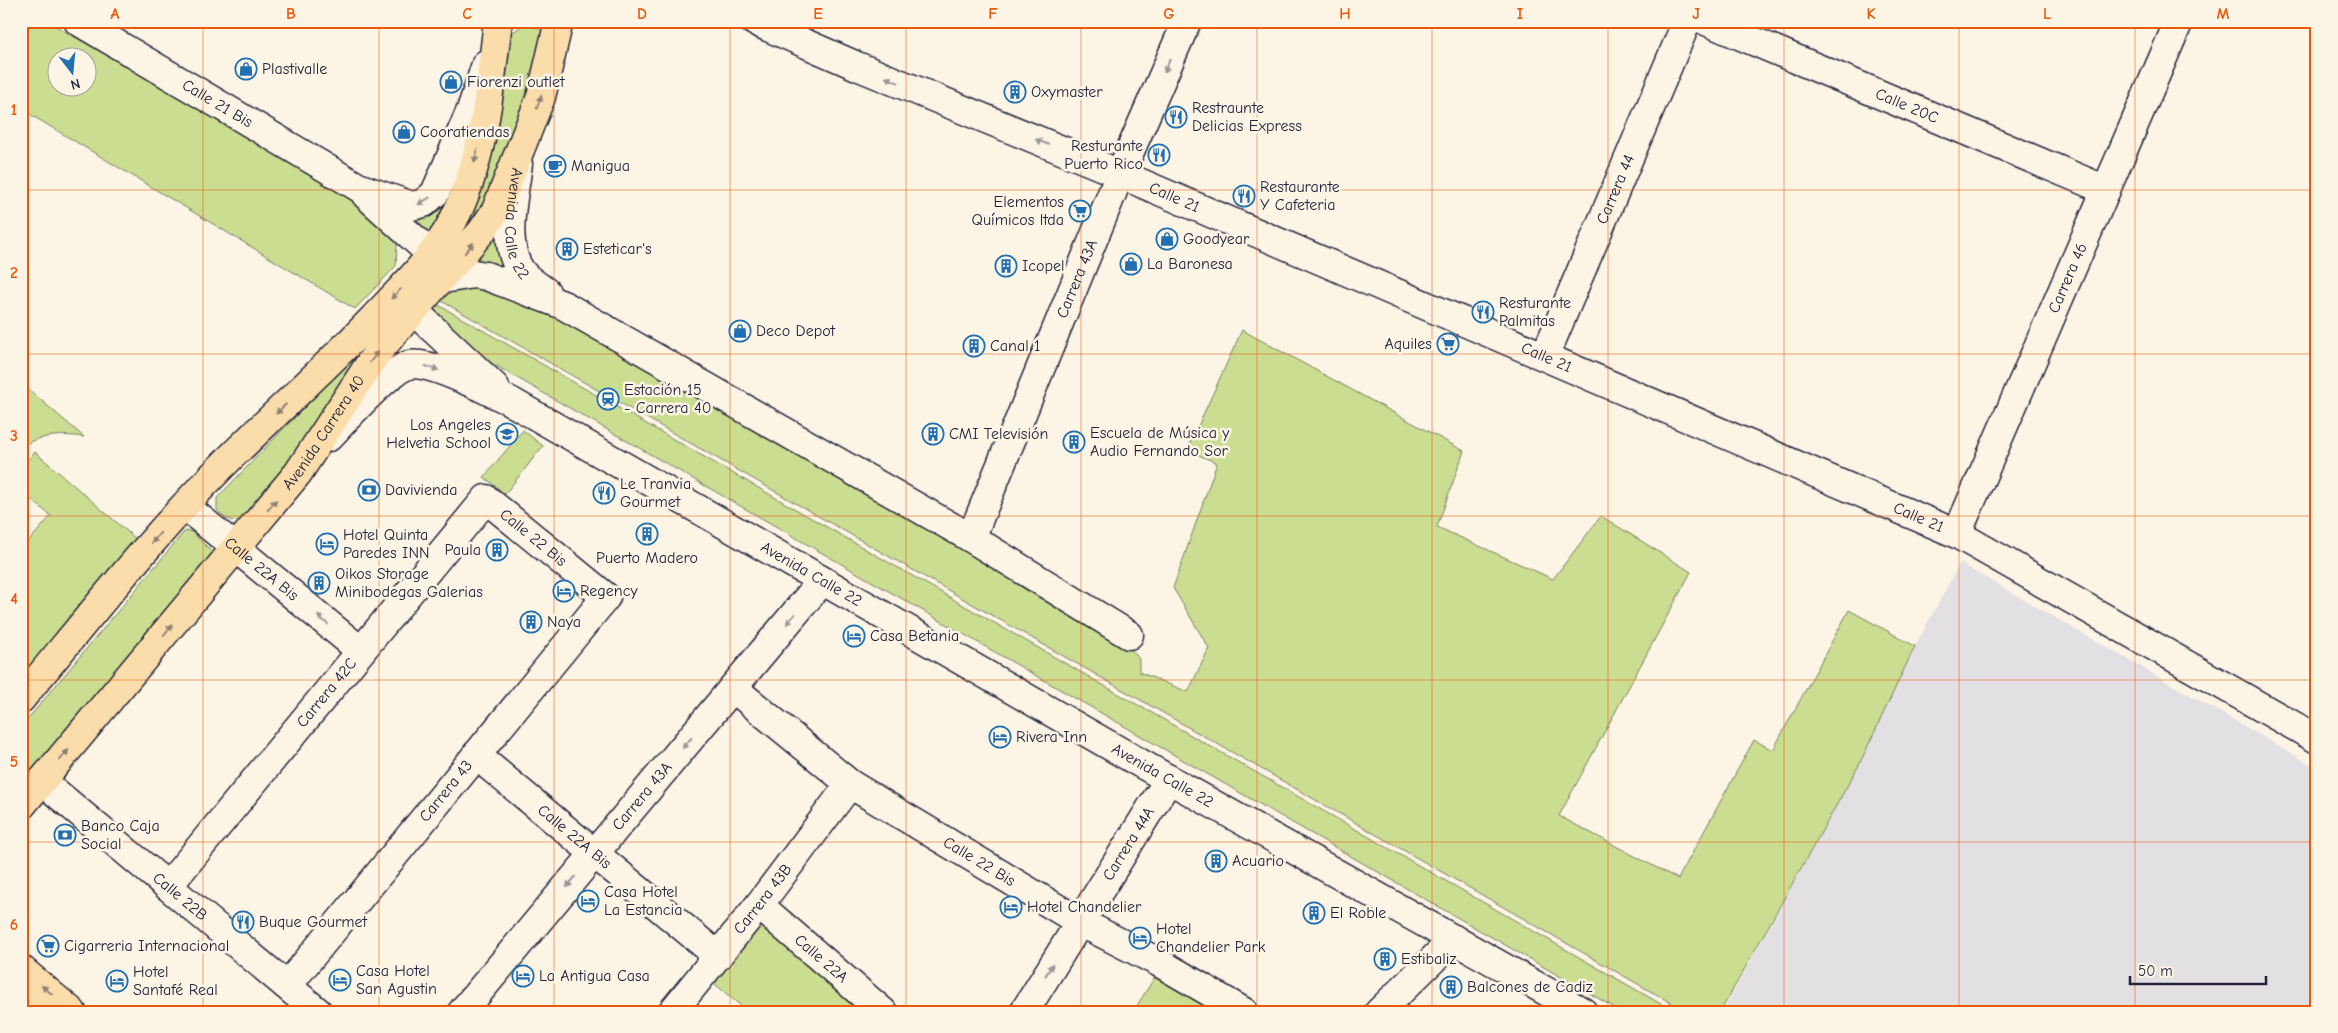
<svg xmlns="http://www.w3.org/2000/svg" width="2338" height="1033" viewBox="0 0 2338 1033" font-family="'Comic Neue',sans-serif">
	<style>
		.built { fill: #e2e0e3 }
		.green { fill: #cbdd91; stroke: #768066; fill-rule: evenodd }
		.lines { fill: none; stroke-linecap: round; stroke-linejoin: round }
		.minor-casing { stroke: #22223b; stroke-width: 31 }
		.major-casing { stroke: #22223b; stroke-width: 31 }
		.minor { stroke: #fcf5e5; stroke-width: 28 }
		.major { stroke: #faddab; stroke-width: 28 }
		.oneway { fill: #9a9698 }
		.oneway2 { fill: #8e8073 }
		.grid { fill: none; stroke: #e8590c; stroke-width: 1; stroke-opacity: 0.55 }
		.labels { text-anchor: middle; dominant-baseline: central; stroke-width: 5; stroke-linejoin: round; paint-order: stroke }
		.poi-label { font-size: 16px; fill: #22223b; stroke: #fcf5e5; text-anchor: start }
		.street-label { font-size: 16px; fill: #22223b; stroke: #fcf5e5 }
		.neatline { fill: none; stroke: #e8590c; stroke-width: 2 }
		.grid-label { font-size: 16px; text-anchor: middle; font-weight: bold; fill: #e8590c }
	</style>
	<rect width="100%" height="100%" fill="#fcf5e5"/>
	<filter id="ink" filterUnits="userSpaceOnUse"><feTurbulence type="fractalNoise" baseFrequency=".02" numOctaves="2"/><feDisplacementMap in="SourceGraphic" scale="10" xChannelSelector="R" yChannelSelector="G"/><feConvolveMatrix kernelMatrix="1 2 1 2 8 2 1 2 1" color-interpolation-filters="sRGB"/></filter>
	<g filter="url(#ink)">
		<path class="built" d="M1960,563L2317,768V1012H1729L1724,1009L1859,765L1915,646Z"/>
		<path class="green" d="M21,21H47L348,194L397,243L396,266L355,309L21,109ZM58,58H88V88H58Z
			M523,25C535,25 542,27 545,40L505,163L472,226L450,246L510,34Z
			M460,148L445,202L430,234H426L383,199L406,208Z
			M502,219L520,280L465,268Z
			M466,278L547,308L1128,645L1139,659V672L1188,692L1209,648L1173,588L1217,463L1187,450L1242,330L1464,451L1437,527L1553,579L1601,516L1691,572L1559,816L1678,879L1754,740L1773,750L1849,610L1915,646L1859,765L1722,1009L1726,1012H1687L438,299Z
			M435,303L1675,1012H1622L465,348L430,309Z
			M356,354L360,358C343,383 260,514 240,520C231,523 222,517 217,510V498Z
			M21,383L84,437C63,434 44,435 25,444L21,441Z
			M523,430L543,446L505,494L484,477Z
			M35,452L137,540L21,678V550L51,516L21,491V467Z
			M188,531L192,532L214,554L21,788V727L184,532Z
			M765,925L863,1002L856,1012H748L709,979L753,926Z
			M1158,972L1226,1012H1133Z"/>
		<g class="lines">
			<g class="minor-casing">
				<g id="minor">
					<path id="s1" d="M78,21L358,187L412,206L424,203L435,193L471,110L486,64"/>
					<path id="s2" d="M754,21L857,66L1120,174L1957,534L2317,739"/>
					<path id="s3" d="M1706,21L2106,190"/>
					<path id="s4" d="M518,164C514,197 500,248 524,275C530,281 539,287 546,292"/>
					<path d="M366,195L432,255"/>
					<path d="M443,279L474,274L486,276L563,305L971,538L1129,635"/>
					<path d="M414,311L495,387"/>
					<path id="s5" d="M1545,356L1687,21"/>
					<path id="s6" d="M329,437C345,420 389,370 409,365C431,360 489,392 510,401L1140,763L1583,1012"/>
					<path id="s7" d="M185,506L361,651"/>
					<path id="s8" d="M1957,534L2179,21"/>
					<path id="s9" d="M971,538L1120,174L1187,21"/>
					<path id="s10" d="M733,688L850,784L1080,922L1160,963L1244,1012"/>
					<path id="s11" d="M476,755L718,956"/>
					<path id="s12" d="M42,781L318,1012"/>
					<path id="s13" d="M168,886L486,499L606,597L287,986"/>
					<path id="s14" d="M759,905L883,1012"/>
					<path id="s15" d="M462,1012L822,581"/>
					<path id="s16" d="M672,1012L759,905L850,784"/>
					<path id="s17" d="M1024,1012L1169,779"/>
					<path d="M1379,1012L1454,939"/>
				</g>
			</g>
			<g class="major-casing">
				<g id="major">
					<path d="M21,699C90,616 157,530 234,454C283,406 334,360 381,310C408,282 435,255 453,221C484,161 490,87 498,21"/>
					<path id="s18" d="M21,806L298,473L376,354L482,231L496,210L541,97L559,21"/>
					<path d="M21,969L72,1012"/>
					<path d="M21,1000L35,1012"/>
				</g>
			</g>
			<use href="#minor" class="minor"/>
			<use href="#major" class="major"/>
		</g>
		<defs><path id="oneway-solid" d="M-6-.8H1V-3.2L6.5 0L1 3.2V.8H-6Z" transform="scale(1.25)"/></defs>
		<g class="oneway">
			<use href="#oneway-solid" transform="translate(1167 66) rotate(114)"/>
			<use href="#oneway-solid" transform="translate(892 80) rotate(-158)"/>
			<use href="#oneway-solid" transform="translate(1042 142) rotate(-158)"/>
			<use href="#oneway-solid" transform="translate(424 201) rotate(149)"/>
			<use href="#oneway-solid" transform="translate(432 368) rotate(18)"/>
			<use href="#oneway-solid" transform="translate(791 619) rotate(130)"/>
			<use href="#oneway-solid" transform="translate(323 620) rotate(-140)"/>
			<use href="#oneway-solid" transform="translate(687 743) rotate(130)"/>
			<use href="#oneway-solid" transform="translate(571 882) rotate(130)"/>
			<use href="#oneway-solid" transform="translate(1049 970) rotate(-58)"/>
		</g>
		<g class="oneway2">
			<use href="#oneway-solid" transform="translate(539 102) rotate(-70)"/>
			<use href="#oneway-solid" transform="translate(476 156) rotate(102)"/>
			<use href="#oneway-solid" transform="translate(469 248) rotate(-51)"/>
			<use href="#oneway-solid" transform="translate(396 294) rotate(134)"/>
			<use href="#oneway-solid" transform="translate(374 357) rotate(-53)"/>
			<use href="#oneway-solid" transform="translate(281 409) rotate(136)"/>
			<use href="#oneway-solid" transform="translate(272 505) rotate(-50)"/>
			<use href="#oneway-solid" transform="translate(156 538) rotate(130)"/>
			<use href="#oneway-solid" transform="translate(168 630) rotate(-50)"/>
			<use href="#oneway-solid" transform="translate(64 755) rotate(-50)"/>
			<use href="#oneway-solid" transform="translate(47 990) rotate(-140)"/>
		</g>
	</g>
	<path class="grid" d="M203,21V1012M379,21V1012M554,21V1012M730,21V1012M906,21V1012M1081,21V1012M1257,21V1012M1432,21V1012M1608,21V1012M1784,21V1012M1959,21V1012M2135,21V1012M21,190H2317M21,354H2317M21,516H2317M21,680H2317M21,842H2317"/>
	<defs>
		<g id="shop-ring" transform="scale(1.125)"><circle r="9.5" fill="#fcf5e5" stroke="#1f6fb2" stroke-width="1.5"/><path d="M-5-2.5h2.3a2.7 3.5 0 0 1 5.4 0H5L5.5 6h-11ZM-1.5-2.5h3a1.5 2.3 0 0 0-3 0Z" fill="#1f6fb2"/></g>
		<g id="building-ring" transform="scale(1.125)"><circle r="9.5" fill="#fcf5e5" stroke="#1f6fb2" stroke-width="1.5"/><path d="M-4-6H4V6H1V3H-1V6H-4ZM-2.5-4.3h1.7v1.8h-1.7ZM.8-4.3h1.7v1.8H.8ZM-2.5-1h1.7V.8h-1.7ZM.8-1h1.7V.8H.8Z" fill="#1f6fb2"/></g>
		<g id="restaurant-ring" transform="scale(1.125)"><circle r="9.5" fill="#fcf5e5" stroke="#1f6fb2" stroke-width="1.5"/><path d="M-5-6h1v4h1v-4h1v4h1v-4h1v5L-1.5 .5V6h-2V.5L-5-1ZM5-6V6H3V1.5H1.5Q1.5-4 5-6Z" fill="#1f6fb2"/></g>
		<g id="cafe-ring" transform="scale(1.125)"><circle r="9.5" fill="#fcf5e5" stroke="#1f6fb2" stroke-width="1.5"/><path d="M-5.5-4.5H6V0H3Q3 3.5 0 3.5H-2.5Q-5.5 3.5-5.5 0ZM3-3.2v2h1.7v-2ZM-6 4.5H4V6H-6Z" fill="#1f6fb2"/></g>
		<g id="supermarket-ring" transform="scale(1.125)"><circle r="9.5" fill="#fcf5e5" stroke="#1f6fb2" stroke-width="1.5"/><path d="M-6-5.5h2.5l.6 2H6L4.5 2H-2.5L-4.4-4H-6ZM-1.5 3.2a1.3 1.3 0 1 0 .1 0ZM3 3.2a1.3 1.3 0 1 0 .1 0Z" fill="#1f6fb2"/></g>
		<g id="station-ring" transform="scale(1.125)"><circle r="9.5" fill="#fcf5e5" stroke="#1f6fb2" stroke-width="1.5"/><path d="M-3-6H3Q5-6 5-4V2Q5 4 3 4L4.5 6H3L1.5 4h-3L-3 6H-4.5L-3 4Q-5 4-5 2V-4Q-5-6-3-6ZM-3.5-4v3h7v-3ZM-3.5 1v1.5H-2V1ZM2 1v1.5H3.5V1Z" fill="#1f6fb2"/></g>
		<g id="school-ring" transform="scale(1.125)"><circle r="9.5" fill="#fcf5e5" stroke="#1f6fb2" stroke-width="1.5"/><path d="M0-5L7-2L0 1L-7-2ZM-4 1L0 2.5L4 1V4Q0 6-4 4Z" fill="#1f6fb2"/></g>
		<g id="bank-ring" transform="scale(1.125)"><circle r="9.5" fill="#fcf5e5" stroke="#1f6fb2" stroke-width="1.5"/><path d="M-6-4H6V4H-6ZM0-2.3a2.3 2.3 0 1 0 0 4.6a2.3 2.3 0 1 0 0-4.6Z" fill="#1f6fb2"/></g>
		<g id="hotel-ring" transform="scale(1.125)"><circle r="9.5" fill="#fcf5e5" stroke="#1f6fb2" stroke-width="1.5"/><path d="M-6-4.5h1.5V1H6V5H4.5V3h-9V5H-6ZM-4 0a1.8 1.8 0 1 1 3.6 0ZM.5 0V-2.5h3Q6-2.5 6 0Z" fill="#1f6fb2"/></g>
	</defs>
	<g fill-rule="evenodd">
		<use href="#shop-ring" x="246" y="69"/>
		<use href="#shop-ring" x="451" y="82"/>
		<use href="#building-ring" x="1015" y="92"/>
		<use href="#restaurant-ring" x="1176" y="117"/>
		<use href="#shop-ring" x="404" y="132"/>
		<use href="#restaurant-ring" x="1159" y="155"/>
		<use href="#cafe-ring" x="555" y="166"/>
		<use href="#restaurant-ring" x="1244" y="196"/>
		<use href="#supermarket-ring" x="1080" y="211"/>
		<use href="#shop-ring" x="1167" y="239"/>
		<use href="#building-ring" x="567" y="249"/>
		<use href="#shop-ring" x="1131" y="264"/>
		<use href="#building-ring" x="1006" y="266"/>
		<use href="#restaurant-ring" x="1483" y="312"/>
		<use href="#shop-ring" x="740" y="331"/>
		<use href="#supermarket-ring" x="1448" y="344"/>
		<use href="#building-ring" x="974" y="346"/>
		<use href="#station-ring" x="608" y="399"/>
		<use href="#school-ring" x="507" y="434"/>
		<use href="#building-ring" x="933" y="434"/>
		<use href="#building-ring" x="1074" y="442"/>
		<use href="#bank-ring" x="369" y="490"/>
		<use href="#restaurant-ring" x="604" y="493"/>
		<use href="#building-ring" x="647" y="534"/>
		<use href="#hotel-ring" x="327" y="544"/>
		<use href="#building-ring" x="497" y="550"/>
		<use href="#building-ring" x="319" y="583"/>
		<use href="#hotel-ring" x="564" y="591"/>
		<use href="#building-ring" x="531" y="622"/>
		<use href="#hotel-ring" x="854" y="636"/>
		<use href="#hotel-ring" x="1000" y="737"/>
		<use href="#bank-ring" x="65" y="835"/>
		<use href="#building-ring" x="1216" y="861"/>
		<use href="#hotel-ring" x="588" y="901"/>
		<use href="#hotel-ring" x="1011" y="907"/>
		<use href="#building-ring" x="1314" y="913"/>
		<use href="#restaurant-ring" x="243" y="922"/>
		<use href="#hotel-ring" x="1140" y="938"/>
		<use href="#supermarket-ring" x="48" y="946"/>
		<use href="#building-ring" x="1385" y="959"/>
		<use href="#hotel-ring" x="523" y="976"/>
		<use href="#hotel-ring" x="340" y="980"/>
		<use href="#hotel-ring" x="117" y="981"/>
		<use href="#building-ring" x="1451" y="987"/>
	</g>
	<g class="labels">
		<g class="poi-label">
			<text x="262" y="69">Plastivalle</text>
			<text x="467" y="82">Fiorenzi outlet</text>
			<text x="1031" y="92">Oxymaster</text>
			<text x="1192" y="108">Restraunte<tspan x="1192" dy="18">Delicias Express</tspan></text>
			<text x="420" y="132">Cooratiendas</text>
			<text x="1143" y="146" text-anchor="end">Resturante<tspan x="1143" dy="18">Puerto Rico</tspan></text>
			<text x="571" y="166">Manigua</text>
			<text x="1260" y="187">Restaurante<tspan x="1260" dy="18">Y Cafeteria</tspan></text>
			<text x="1064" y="202" text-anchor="end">Elementos<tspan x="1064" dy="18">Químicos ltda</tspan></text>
			<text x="1183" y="239">Goodyear</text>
			<text x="583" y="249">Esteticar's</text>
			<text x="1147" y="264">La Baronesa</text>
			<text x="1022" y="266">Icopel</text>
			<text x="1499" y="303">Resturante<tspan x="1499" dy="18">Palmitas</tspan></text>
			<text x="756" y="331">Deco Depot</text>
			<text x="1432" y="344" text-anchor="end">Aquiles</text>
			<text x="990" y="346">Canal 1</text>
			<text x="624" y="390">Estación 15<tspan x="624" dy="18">- Carrera 40</tspan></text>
			<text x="491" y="425" text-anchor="end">Los Angeles<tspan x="491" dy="18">Helvetia School</tspan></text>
			<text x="1090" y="433">Escuela de Música y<tspan x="1090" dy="18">Audio Fernando Sor</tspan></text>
			<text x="949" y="434">CMI Televisión</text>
			<text x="620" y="484">Le Tranvia<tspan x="620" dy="18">Gourmet</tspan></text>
			<text x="385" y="490">Davivienda</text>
			<text x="343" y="535">Hotel Quinta<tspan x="343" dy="18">Paredes INN</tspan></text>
			<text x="481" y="550" text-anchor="end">Paula</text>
			<text x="647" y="558" text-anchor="middle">Puerto Madero</text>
			<text x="335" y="574">Oikos Storage<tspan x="335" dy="18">Minibodegas Galerias</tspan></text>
			<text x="580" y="591">Regency</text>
			<text x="547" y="622">Naya</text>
			<text x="870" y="636">Casa Betania</text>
			<text x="1016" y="737">Rivera Inn</text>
			<text x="81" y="826">Banco Caja<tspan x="81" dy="18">Social</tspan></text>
			<text x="1232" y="861">Acuario</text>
			<text x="604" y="892">Casa Hotel<tspan x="604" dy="18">La Estancia</tspan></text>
			<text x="1027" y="907">Hotel Chandelier</text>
			<text x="1330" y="913">El Roble</text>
			<text x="259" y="922">Buque Gourmet</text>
			<text x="1156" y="929">Hotel<tspan x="1156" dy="18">Chandelier Park</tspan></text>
			<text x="64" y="946">Cigarreria Internacional</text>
			<text x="1401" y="959">Estibaliz</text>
			<text x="356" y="971">Casa Hotel<tspan x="356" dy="18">San Agustin</tspan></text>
			<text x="133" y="972">Hotel<tspan x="133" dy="18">Santafé Real</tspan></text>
			<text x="539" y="976">La Antigua Casa</text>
			<text x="1467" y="987">Balcones de Cadiz</text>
		</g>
		<g class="street-label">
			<text stroke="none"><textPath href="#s1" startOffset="162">Calle 21 Bis</textPath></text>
			<text stroke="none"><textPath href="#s3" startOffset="218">Calle 20C</textPath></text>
			<text stroke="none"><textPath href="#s5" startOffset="181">Carrera 44</textPath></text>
			<text stroke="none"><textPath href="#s2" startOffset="456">Calle 21</textPath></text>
			<text stroke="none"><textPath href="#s4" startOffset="61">Avenida Calle 22</textPath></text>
			<text stroke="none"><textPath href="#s8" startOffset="279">Carrera 46</textPath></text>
			<text stroke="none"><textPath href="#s9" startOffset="280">Carrera 43A</textPath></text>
			<text stroke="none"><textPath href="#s2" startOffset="861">Calle 21</textPath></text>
			<text stroke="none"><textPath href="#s18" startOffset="481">Avenida Carrera 40</textPath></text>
			<text stroke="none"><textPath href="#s2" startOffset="1266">Calle 21</textPath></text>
			<text stroke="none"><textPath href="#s13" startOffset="562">Calle 22 Bis</textPath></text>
			<text stroke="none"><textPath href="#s7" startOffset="99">Calle 22A Bis</textPath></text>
			<text stroke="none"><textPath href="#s6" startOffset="564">Avenida Calle 22</textPath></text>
			<text stroke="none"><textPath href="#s13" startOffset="250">Carrera 42C</textPath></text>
			<text stroke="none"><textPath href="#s6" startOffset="969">Avenida Calle 22</textPath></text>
			<text transform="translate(446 791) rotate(-51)">Carrera 43</text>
			<text stroke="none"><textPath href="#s15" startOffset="281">Carrera 43A</textPath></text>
			<text stroke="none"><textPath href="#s11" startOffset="128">Calle 22A Bis</textPath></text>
			<text stroke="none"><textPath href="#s17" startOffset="198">Carrera 44A</textPath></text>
			<text stroke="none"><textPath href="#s10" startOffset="302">Calle 22 Bis</textPath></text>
			<text stroke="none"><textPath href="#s12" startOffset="180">Calle 22B</textPath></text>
			<text stroke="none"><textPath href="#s16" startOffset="145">Carrera 43B</textPath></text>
			<text stroke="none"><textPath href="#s14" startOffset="82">Calle 22A</textPath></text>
		</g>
	</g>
	<rect width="2338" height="1033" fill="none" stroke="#fcf5e5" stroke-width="55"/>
	<g transform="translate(72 72) rotate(164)"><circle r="24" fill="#fcf5e5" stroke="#a5a1a1"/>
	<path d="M0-4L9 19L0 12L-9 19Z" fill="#1f6fb2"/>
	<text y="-8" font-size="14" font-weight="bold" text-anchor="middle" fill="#22223b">N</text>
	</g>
	<path d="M2130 976v8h136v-8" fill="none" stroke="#22223b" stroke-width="2.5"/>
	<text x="2138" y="976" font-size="15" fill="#22223b" stroke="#fcf5e5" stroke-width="4" paint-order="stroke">50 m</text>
	<rect x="28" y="28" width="2282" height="978" class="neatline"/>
	<g class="grid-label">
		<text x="115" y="19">A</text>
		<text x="291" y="19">B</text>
		<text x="467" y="19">C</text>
		<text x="642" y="19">D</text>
		<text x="818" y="19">E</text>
		<text x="993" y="19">F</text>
		<text x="1169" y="19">G</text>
		<text x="1345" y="19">H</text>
		<text x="1520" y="19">I</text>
		<text x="1696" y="19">J</text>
		<text x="1871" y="19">K</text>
		<text x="2047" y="19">L</text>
		<text x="2223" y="19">M</text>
		<text x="14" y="115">1</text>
		<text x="14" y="278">2</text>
		<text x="14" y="441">3</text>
		<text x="14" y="604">4</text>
		<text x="14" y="767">5</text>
		<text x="14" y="930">6</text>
	</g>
</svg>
